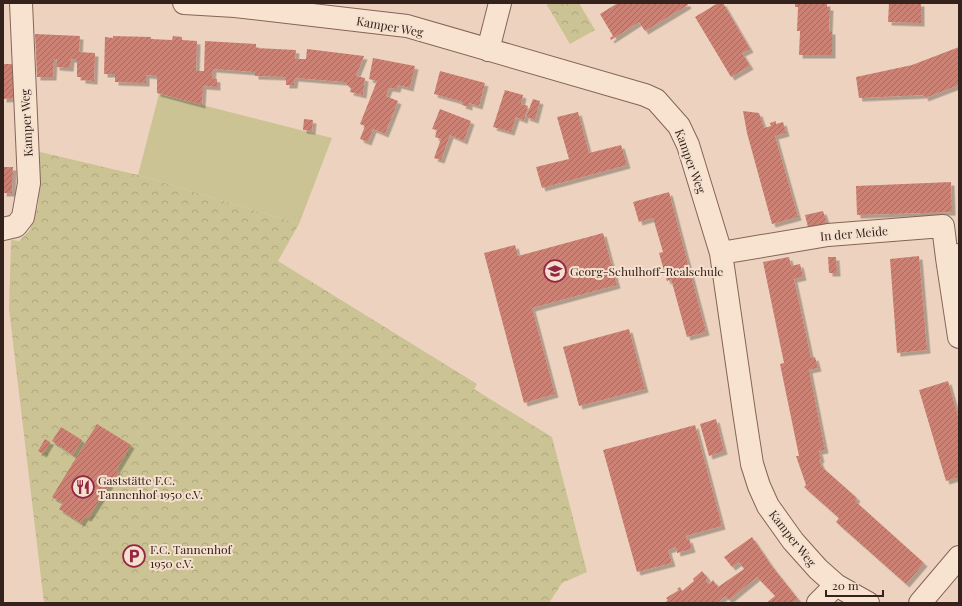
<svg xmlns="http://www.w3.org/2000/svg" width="962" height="606" viewBox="0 0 962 606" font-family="'Playfair Display',serif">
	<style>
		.green { fill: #cbc393 }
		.park { fill: url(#park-crowns) }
		.building { fill: url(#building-hatch); filter: url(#shadow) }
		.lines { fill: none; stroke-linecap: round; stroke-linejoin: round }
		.street-casing { stroke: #856457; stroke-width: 24 }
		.street { stroke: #f8e3d1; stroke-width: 22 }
		.labels { text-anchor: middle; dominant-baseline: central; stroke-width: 4; stroke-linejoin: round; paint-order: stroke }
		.street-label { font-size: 12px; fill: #35221c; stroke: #f5e0ce }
		.poi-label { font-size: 12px; fill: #35221c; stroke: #f5e0ce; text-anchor: start }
	</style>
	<defs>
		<pattern id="park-crowns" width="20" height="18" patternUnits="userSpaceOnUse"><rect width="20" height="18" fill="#cbc393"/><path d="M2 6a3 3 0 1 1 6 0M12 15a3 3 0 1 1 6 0" fill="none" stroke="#afa77e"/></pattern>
		<pattern id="building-hatch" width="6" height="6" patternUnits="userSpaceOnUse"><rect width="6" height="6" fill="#cb8274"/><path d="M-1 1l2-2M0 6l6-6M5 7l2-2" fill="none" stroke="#a66a5e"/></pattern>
		<filter id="shadow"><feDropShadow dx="3.5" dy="3.5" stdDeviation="0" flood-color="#0004"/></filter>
	</defs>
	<rect width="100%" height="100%" fill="#edd3bf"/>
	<path class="green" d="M159,94L332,138L299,224L138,175Z"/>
	<path class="park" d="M550,3H579L595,30L570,44L547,5Z
		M40,152L138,175L299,224L278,261L477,384L474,389L552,437L587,572L562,583L549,603H44L9,309L11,240L19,241L30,230L38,206Z"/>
	<path class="building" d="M618,3H687L688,5L645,31L639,22L611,40L610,38L613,36L600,14Z
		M718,3H723L750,49L742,53L750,66L731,77L695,17Z
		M795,3H827V7H830L829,31H832V55H799L800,31H797L798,7H795Z
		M889,3H921V23L888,22Z
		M35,34L80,36L79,52L95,53L94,81L82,80V77H77V60L71,59L70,68L56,67L57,59H54L53,77H37Z
		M113,36L151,37V39L172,40L173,36L182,37V40L197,41L196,71H204L205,41L256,44V48L296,50L295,59H306L307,49L364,56L356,76L365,78L363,95L350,92L351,88L344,82L295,78L294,85H286V77L255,76V72L213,69L212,78L217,79V87L203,86L202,105L157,93V76L146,75V83L115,82V74H104L105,37L113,38Z
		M959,47V85L925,98L924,95L859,98L856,77L912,65Z
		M373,58L415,66L410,88L398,85L397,89L389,88L386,96L398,101L385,134L373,129L368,142L360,139L365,126L360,124L377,81L369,79Z
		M3,64H16L18,98L3,99Z
		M440,71L485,83L479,106L469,103V107L462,105L463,102L434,94Z
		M505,90L523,95L521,104L528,106L524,120L516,117L511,132L493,127Z
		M533,99L540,101L535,120L526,117Z
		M440,109L471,121L464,141L450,135L441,160L434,158L441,139L435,137L437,130L432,129Z
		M743,111L759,113L764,128L771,126L770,123L776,121V124L783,122L786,133L775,136L798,217L772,224L747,133Z
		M578,112L589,153L621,145L627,165L542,188L536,167L569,159L557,117Z
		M304,119L313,120L312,131L303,130Z
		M4,167H13L12,193H3Z
		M951,182L952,212L857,215L856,186Z
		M669,192L706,332L687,337L671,279L667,281L659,253L663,252L653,218L639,222L633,202Z
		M823,211L828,226L809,231L805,215Z
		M603,233L617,285L532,308L555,394L524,403L484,253L515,245L518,256Z
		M919,256L927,350L897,353L890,259Z
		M789,257L791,266L800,264L803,277L794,279L811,358L815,357L818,368L809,370L825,450L819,451L821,459L819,460L822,467L857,498L855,501L924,563L906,584L836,522L839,518L804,487L806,485L796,456H799L780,364L784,363L763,262Z
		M828,257H836L837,273H829Z
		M629,329L645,389L579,406L563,347Z
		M948,381L959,420V477L946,481L919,390Z
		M716,419L724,451L709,456L700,424Z
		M97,424L131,445L116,470L119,472L113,481L110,479L107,483L110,484L88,518L85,517L81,523L59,509L63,503L52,497Z
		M695,425L722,526L686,536L687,540L689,539L692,549L677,553L676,547L668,550L672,563L637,572L603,450Z
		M61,427L82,440L73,455L52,441Z
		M45,439L50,442L43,454L38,451Z
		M752,537L771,565L798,599L792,603H766L775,596L757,577L729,600L725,596L717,603H664L668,600L666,598L679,590L677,589L680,587L682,591L694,581L693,579L702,571L707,577L706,581L709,584L713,580L718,587L744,569L739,562L732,567L724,557Z"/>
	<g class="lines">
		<g class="street-casing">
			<path id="street" d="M184,3L235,6L407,26L645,95L656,100L679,126L688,145L721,253L744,412L752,464L759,486L768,506L793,541L818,569L836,585L868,603
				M488,50L500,3
				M3,229L16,226L23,217L29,183L21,3
				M721,253L828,235L943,226L947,258L959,255
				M947,258L959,337
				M818,603L836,585
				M920,603L959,557"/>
		</g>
		<use href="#street" class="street"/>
	</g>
	<defs>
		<g id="school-ring" transform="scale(1.15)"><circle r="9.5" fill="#f5e0ce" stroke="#942844" stroke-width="1.5"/><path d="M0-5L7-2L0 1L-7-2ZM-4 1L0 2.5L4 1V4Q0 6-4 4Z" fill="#942844"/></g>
		<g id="restaurant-ring" transform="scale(1.15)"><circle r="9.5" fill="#f5e0ce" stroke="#942844" stroke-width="1.5"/><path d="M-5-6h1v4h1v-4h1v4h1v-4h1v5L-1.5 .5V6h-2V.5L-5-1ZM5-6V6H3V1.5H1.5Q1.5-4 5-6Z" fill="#942844"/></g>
		<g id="parking-ring" transform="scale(1.15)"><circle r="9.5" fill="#f5e0ce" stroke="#942844" stroke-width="1.5"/><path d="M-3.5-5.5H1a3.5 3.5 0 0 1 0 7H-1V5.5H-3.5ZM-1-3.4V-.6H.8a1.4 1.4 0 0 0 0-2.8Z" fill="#942844"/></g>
	</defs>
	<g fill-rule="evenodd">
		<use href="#school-ring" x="555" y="271"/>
		<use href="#restaurant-ring" x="83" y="487"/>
		<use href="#parking-ring" x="134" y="556"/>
	</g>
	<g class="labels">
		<g class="street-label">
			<text transform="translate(390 26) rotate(10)">Kamper Weg</text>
			<text transform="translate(26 123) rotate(-93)">Kamper Weg</text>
			<text transform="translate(691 161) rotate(70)">Kamper Weg</text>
			<text transform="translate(854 233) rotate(-5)">In der Meide</text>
			<text transform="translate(793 538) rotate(52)">Kamper Weg</text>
		</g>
		<g class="poi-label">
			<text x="570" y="271">Georg-Schulhoff-Realschule</text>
			<text x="98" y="480">Gaststätte F.C.<tspan x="98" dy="14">Tannenhof 1950 e.V.</tspan></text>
			<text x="150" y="549">F.C. Tannenhof<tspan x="150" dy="14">1950 e.V.</tspan></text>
		</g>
	</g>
	<rect width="962" height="606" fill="none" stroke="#35221c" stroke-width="8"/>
	<path d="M826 590v6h57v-6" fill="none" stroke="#35221c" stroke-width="2"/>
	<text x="832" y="590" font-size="12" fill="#35221c" stroke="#f5e0ce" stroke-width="3" paint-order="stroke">20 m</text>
</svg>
